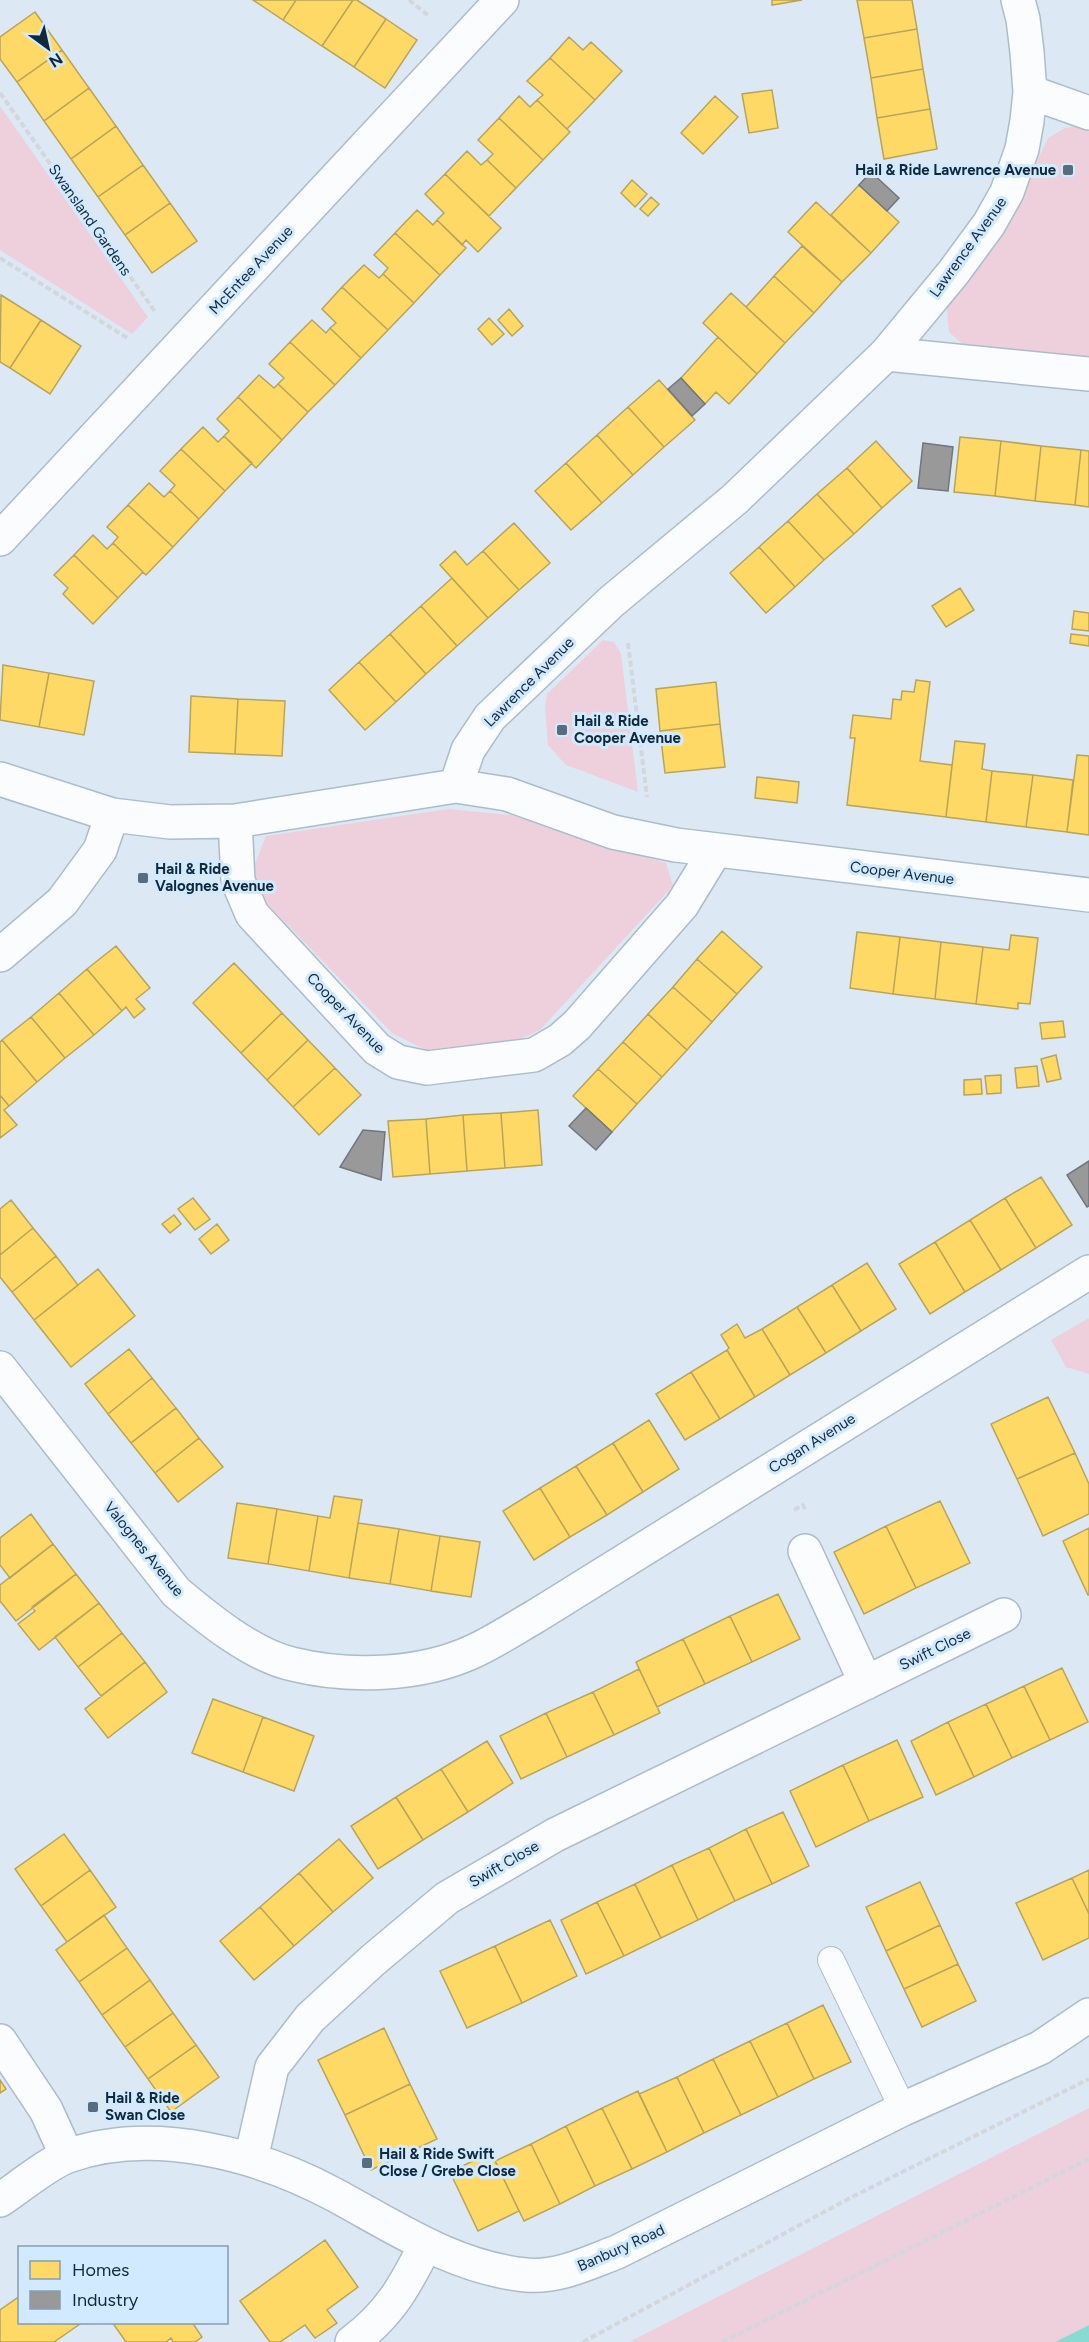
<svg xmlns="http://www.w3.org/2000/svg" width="1089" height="2342" viewBox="0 0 1089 2342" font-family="Figtree,sans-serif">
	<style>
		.green { fill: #eecfdc }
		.water { fill: #8adad4 }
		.homes { fill: #ffd966; stroke: #b8a45a; stroke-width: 1.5 }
		.industry { fill: #999; stroke: #70777d; stroke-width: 1.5 }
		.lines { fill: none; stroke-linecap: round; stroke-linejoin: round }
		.lane-casing { stroke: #acbccb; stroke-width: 28 }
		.street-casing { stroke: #acbccb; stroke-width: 36 }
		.path { stroke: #d3d7db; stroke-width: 4; stroke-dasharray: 6 3; stroke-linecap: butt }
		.lane { stroke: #fafcfd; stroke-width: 26 }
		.street { stroke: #fafcfd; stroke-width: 33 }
		.poi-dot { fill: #586c7d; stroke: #d2eaff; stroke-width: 2 }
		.labels { text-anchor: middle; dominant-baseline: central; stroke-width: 6; stroke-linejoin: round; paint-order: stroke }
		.poi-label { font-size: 15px; font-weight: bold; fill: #11293d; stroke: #d2eaff; text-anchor: start }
		.street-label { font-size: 15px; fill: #11293d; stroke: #d2eaff }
	</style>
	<rect width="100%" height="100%" fill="#dce9f4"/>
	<path class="green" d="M0,106L148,317L132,334L0,250Z
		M1082,125L1089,132V358L964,345L949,332L947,308L1000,240L1048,138L1065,128Z
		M603,640L614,642L621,654L638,792L566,765L548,745L545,708L547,694Z
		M448,809L511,815L666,863L673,886L540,1030L518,1040L426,1050L392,1033L259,895L251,874L266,836Z
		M1089,1318V1374L1066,1367L1051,1340Z
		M1089,2108V2325L1055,2342H629Z"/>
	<path class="water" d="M1089,2325V2342H1055Z"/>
	<path class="homes" d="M253,0H296L283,20Z
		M296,0H353L322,46L283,20Z
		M353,0H357L386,19L354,67L322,46Z
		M772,0H802L772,5Z
		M857,0H912L917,29L864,38Z
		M35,12L62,50L17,82L0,59V37Z
		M386,19L417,40L385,88L354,67Z
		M917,29L923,69L871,78L864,38Z
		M569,37L583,50L591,42L622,71L595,100L550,58Z
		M62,50L89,88L44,121L17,82Z
		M550,58L595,100L567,129L537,100L543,95L527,81Z
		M923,69L930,109L877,118L871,78Z
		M89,88L116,126L71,159L44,121Z
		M772,90L778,128L749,133L742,94Z
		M519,96L530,107L537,100L570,132L543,160L499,118Z
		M715,96L738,117L703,154L681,133Z
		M930,109L937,149L884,159L877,118Z
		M499,118L543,160L516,188L487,160L493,154L478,140Z
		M116,126L143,165L98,197L71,159Z
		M467,151L481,165L487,160L516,188L489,216L445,174Z
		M143,165L170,203L125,235L98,197Z
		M445,174L501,228L478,252L466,240L462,245L437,220L444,213L425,194Z
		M632,180L647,194L635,207L621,193Z
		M859,185L899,222L871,253L831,215Z
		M651,197L659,204L648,216L640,209Z
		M816,202L871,253L842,282L788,232Z
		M170,203L197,241L152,273L125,235Z
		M417,210L433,225L437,220L466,248L440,275L395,233Z
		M395,233L440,275L414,303L383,274L388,268L374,255Z
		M802,246L842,282L814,313L774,276Z
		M364,265L379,278L383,274L414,303L388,330L342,287Z
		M774,276L814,313L785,343L746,307Z
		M342,287L388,330L361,358L330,328L336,323L322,309Z
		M731,293L785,343L757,374L703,323Z
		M1,295L41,320L10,368L0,362Z
		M509,309L523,326L512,336L498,320Z
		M489,318L504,334L492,345L478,329Z
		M41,320L81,346L50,394L10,368Z
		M312,320L326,333L330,328L361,358L335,385L290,342Z
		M718,337L757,374L729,404L716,392L705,404L681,378Z
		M290,342L335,385L308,412L278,384L284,378L269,364Z
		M259,375L274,388L278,384L308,412L282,440L238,397Z
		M659,380L695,420L664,447L628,407Z
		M238,397L282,440L256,468L224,436L229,431L217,419Z
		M628,407L664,447L633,475L597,435Z
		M203,427L218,442L224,436L252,463L225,491L181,449Z
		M597,435L633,475L602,503L566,463Z
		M960,437L1001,441L995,496L954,492Z
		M876,441L912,481L882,508L847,468Z
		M1001,441L1041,446L1035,501L995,496Z
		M1041,446L1081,450L1075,505L1035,501Z
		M181,449L225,491L199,519L170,491L175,485L160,471Z
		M1081,450L1089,451V507L1075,505Z
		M566,463L602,503L571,530L535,491Z
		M847,468L882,508L854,534L817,494Z
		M149,483L164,497L170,491L199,519L173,547L128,505Z
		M817,494L854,534L824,560L788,521Z
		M128,505L173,547L146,575L113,543L118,537L107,527Z
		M788,521L824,560L795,587L759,547Z
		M514,523L550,563L519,590L483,551Z
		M93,535L107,549L113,543L143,572L118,598L74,555Z
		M759,547L795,587L766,613L730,573Z
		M455,551L467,565L483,551L519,590L488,618L440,565Z
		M74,555L118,598L93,624L63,594L68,588L54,575Z
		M452,578L488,618L457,646L421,606Z
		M960,588L974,610L946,627L932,606Z
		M421,606L457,646L426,674L390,634Z
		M1074,611L1089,613V631L1072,629Z
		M390,634L426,674L396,702L359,662Z
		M1071,634L1089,636V646L1070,643Z
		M359,662L396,702L365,730L329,690Z
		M3,665L49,673L39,727L0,720Z
		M49,673L94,681L84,735L39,727Z
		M916,680L930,682L920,761L952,765L946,817L847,805L855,738H850L853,715L891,719L893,699L901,700L902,691L914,692Z
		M716,682L720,724L660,731L656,689Z
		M191,696L238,699L235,754L189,752Z
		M238,699L285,701L282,756L235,754Z
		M720,724L725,767L665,773L660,731Z
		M955,741L985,744L982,769L992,771L986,822L946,817Z
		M1077,755L1089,756V835L1067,832Z
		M992,771L1033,775L1026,827L986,822Z
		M1033,775L1073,780L1067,832L1026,827Z
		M757,777L799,782L797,803L755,798Z
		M722,931L762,967L737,994L697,959Z
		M857,932L900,937L893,994L850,988Z
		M1011,935L1038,938L1030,1004L1018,1003V1009L976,1004L983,947L1009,950Z
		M900,937L941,942L935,999L893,994Z
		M941,942L983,947L976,1004L935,999Z
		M116,946L150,988L136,999L145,1009L134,1018L126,1007L122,1011L87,969Z
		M697,959L737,994L712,1022L673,987Z
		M234,963L282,1013L241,1053L193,1003Z
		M87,969L122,1011L94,1035L59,993Z
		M673,987L712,1022L687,1050L648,1014Z
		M59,993L94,1035L65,1058L31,1017Z
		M282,1013L308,1040L267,1080L241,1053Z
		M648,1014L687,1050L662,1077L623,1042Z
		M31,1017L65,1058L37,1082L2,1040Z
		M1063,1021L1065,1037L1042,1039L1040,1023Z
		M2,1040L37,1082L9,1106L0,1095V1042Z
		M308,1040L335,1068L293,1107L267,1080Z
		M623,1042L662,1077L637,1104L598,1069Z
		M1056,1055L1061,1079L1047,1082L1041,1059Z
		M1037,1066L1039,1086L1017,1088L1015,1068Z
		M335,1068L361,1095L319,1135L293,1107Z
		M598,1069L637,1104L612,1132L573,1096Z
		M1001,1075V1093L987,1094L985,1076Z
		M981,1079L982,1094L964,1095V1080Z
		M0,1095L9,1106L4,1110L17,1125L0,1138Z
		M538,1110L542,1165L505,1168L501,1113Z
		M501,1113L505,1168L467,1171L463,1115Z
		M463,1115L467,1171L430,1174L426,1119Z
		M426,1119L430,1174L393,1177L388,1121Z
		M1041,1177L1072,1225L1036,1248L1005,1198Z
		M193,1198L210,1219L195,1230L178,1209Z
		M1005,1198L1036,1248L1001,1270L970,1220Z
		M11,1200L33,1228L0,1255V1209Z
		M174,1215L181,1224L170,1233L162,1224Z
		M970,1220L1001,1270L965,1292L935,1242Z
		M217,1224L229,1240L211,1254L199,1239Z
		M33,1228L56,1256L12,1292L0,1277V1255Z
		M935,1242L965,1292L930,1314L899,1264Z
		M56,1256L78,1285L34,1320L12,1292Z
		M867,1263L896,1309L861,1331L832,1285Z
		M98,1269L135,1316L71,1367L34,1320Z
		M832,1285L861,1331L826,1353L797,1307Z
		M797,1307L826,1353L790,1375L762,1329Z
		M737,1324L745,1338L762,1329L790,1375L755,1397L727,1350L729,1348L721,1335Z
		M129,1349L152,1378L108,1414L85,1384Z
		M727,1350L755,1397L720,1419L691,1372Z
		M691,1372L720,1419L685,1440L656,1394Z
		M152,1378L176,1408L131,1443L108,1414Z
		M1048,1397L1075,1453L1017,1479L991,1424Z
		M176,1408L199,1438L155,1473L131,1443Z
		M649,1420L679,1469L643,1492L613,1443Z
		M199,1438L223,1467L178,1502L155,1473Z
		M613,1443L643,1492L607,1515L576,1466Z
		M1075,1453L1089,1484V1514L1043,1536L1017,1479Z
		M576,1466L607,1515L570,1537L540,1488Z
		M540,1488L570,1537L534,1560L503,1511Z
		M334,1496L362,1500L349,1578L309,1571L318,1516L330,1518Z
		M940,1501L970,1563L916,1588L886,1526Z
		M237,1503L277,1509L268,1564L228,1558Z
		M277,1509L318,1516L309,1571L268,1564Z
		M31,1514L53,1544L10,1578L0,1565V1538Z
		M358,1523L399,1529L390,1584L349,1578Z
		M886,1526L916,1588L864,1614L834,1552Z
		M1089,1528V1595H1088L1063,1541Z
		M399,1529L440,1536L431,1591L390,1584Z
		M440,1536L480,1542L471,1597L431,1591Z
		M53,1544L76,1574L16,1621L0,1601V1585Z
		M76,1574L99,1603L39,1650L18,1624L35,1611L32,1607Z
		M778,1594L800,1639L752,1662L730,1616Z
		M99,1603L122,1633L78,1667L55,1637Z
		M730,1616L752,1662L705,1684L683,1639Z
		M122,1633L145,1662L101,1696L78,1667Z
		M683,1639L705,1684L657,1707L636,1662Z
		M145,1662L167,1692L108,1738L85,1709Z
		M1062,1668L1088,1722L1050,1740L1024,1686Z
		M639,1669L660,1713L614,1735L593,1692Z
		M1024,1686L1050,1740L1012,1758L986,1704Z
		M593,1692L614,1735L567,1757L546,1713Z
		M213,1699L263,1717L243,1772L192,1753Z
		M986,1704L1012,1758L974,1777L948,1722Z
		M546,1713L567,1757L521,1779L500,1736Z
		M263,1717L314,1736L294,1791L243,1772Z
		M948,1722L974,1777L936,1795L911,1741Z
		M897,1740L923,1797L869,1821L843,1765Z
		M487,1741L513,1783L468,1812L441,1769Z
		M843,1765L869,1821L816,1847L790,1791Z
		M441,1769L468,1812L423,1840L396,1797Z
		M396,1797L423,1840L378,1869L351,1826Z
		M783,1812L809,1866L772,1884L746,1829Z
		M746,1829L772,1884L735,1901L709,1848Z
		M64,1834L90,1870L41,1906L15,1869Z
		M339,1839L373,1878L333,1912L299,1873Z
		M709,1848L735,1901L698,1920L672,1865Z
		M672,1865L698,1920L661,1938L635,1884Z
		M90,1870L116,1907L67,1942L41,1906Z
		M1089,1870V1914L1072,1878Z
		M299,1873L333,1912L294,1946L260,1907Z
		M1072,1878L1089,1914V1938L1043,1960L1016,1903Z
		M920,1882L940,1925L886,1951L866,1907Z
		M635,1884L661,1938L624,1956L597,1902Z
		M597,1902L624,1956L586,1974L561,1920Z
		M260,1907L294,1946L254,1980L220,1941Z
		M104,1915L127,1948L79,1982L56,1950Z
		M550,1920L577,1976L522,2003L495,1946Z
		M940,1925L958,1964L904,1989L886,1951Z
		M495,1946L522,2003L467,2028L440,1971Z
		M127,1948L150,1980L102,2015L79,1982Z
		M958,1964L976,2001L922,2027L904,1989Z
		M150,1980L173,2013L125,2047L102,2015Z
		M823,2005L851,2062L814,2079L787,2023Z
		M173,2013L196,2045L148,2079L125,2047Z
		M787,2023L814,2079L778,2097L750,2041Z
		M384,2028L410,2084L345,2115L318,2060Z
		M750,2041L778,2097L741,2115L713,2059Z
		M196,2045L219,2077L171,2112L148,2079Z
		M713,2059L741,2115L704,2133L677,2077Z
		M677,2077L704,2133L667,2152L639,2094Z
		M0,2080L6,2089L0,2093Z
		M410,2084L437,2139L371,2170L345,2115Z
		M638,2091L667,2152L632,2169L602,2108Z
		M602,2108L632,2169L595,2186L566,2126Z
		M566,2126L595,2186L560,2204L531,2144Z
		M531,2144L560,2204L524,2221L495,2161Z
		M491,2152L519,2211L478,2231L450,2172Z
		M325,2240L358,2287L327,2310L337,2323L315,2338L305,2325L280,2342H270L240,2301Z
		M20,2296V2322L80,2324L54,2342H0V2310Z
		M112,2322H192L202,2337L195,2342H173L171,2338L166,2342H126Z"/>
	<path class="industry" d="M871,172L899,198L887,211L859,185Z
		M681,378L705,404L692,416L668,389Z
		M923,443L953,447L948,491L918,488Z
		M586,1108L612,1132L596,1150L569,1126Z
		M363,1130L385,1132L381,1180L340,1167Z
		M1089,1161V1206L1087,1207L1067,1175Z"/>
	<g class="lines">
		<g class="lane-casing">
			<path id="lane" d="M831,1960L903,2109"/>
		</g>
		<g class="street-casing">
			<path id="street" d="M1030,92L1089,113
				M886,354L1089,374
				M0,539L502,0
				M0,779L112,815L170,822L235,821L456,786L507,794L613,832L676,845L1089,895
				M456,786L468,750L490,717L611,602L735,499L886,354L953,273L989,224L1007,192L1022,149L1027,121L1030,92L1027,52L1023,19L1018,0
				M235,821L238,881L252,914L377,1049L398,1062L427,1068L534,1055L560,1040L577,1025L682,905L715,851
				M0,955L62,902L100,850L112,815
				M0,1368L176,1592C207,1618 252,1655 292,1664C349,1678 419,1676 472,1652C494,1642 515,1628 536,1616L1089,1272
				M805,1551L866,1683
				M0,2041L46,2110L67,2156
				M251,2159L272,2067L310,2018L372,1961L447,1898L555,1835L1004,1615
				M0,2200C18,2188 50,2162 68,2156C153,2126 259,2154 335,2195C396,2228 455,2268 526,2275C558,2278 588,2263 617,2252L903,2109L1040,2048L1089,2015
				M352,2342C389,2315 405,2286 425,2246"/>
		</g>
		<path class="path" d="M409,0L429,16
			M0,93L156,313
			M0,258L129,339
			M628,643L647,797
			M794,1510L803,1505L806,1511
			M583,2342L848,2199L1089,2079
			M722,2342L1089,2159"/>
		<use href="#lane" class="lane"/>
		<use href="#street" class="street"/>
	</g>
	<g class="poi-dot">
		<rect x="1062" y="164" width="12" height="12" rx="3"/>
		<rect x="556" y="724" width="12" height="12" rx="3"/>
		<rect x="137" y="872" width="12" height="12" rx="3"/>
		<rect x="87" y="2101" width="12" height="12" rx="3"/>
		<rect x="361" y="2157" width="12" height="12" rx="3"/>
	</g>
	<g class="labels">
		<g class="poi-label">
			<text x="1056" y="170" text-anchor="end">Hail &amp; Ride Lawrence Avenue</text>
			<text x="574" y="721">Hail &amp; Ride<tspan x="574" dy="17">Cooper Avenue</tspan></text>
			<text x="155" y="869">Hail &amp; Ride<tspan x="155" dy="17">Valognes Avenue</tspan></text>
			<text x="105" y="2098">Hail &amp; Ride<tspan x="105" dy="17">Swan Close</tspan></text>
			<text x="379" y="2154">Hail &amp; Ride Swift<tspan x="379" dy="17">Close / Grebe Close</tspan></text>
		</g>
		<g class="street-label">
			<text transform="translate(90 220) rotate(55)">Swansland Gardens</text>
			<text transform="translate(968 247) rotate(-54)">Lawrence Avenue</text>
			<text transform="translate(251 270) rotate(-47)">McEntee Avenue</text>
			<text transform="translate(529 682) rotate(-45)">Lawrence Avenue</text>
			<text transform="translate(902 873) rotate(7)">Cooper Avenue</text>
			<text transform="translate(346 1013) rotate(46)">Cooper Avenue</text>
			<text transform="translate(812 1443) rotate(-32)">Cogan Avenue</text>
			<text transform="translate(144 1549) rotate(51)">Valognes Avenue</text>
			<text transform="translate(935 1649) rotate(-26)">Swift Close</text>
			<text transform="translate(504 1864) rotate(-30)">Swift Close</text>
			<text transform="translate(621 2248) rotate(-24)">Banbury Road</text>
		</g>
	</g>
	<rect x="18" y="2246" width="210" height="78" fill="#d2eaff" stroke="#859db1" stroke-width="1.5"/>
	<rect x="30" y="2261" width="30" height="18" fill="#ffd966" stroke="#859db1" stroke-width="1.5"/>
	<text x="72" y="2276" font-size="18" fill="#11293d">Homes</text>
	<rect x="30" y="2291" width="30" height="18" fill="#999999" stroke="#859db1" stroke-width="1.5"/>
	<text x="72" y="2306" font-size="18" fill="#11293d">Industry</text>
	<g transform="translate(48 48) rotate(147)" stroke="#d2eaff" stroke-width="4.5" paint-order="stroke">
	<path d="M0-4.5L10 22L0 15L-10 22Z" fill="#11293d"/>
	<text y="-9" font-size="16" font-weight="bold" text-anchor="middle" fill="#11293d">N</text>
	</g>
</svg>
